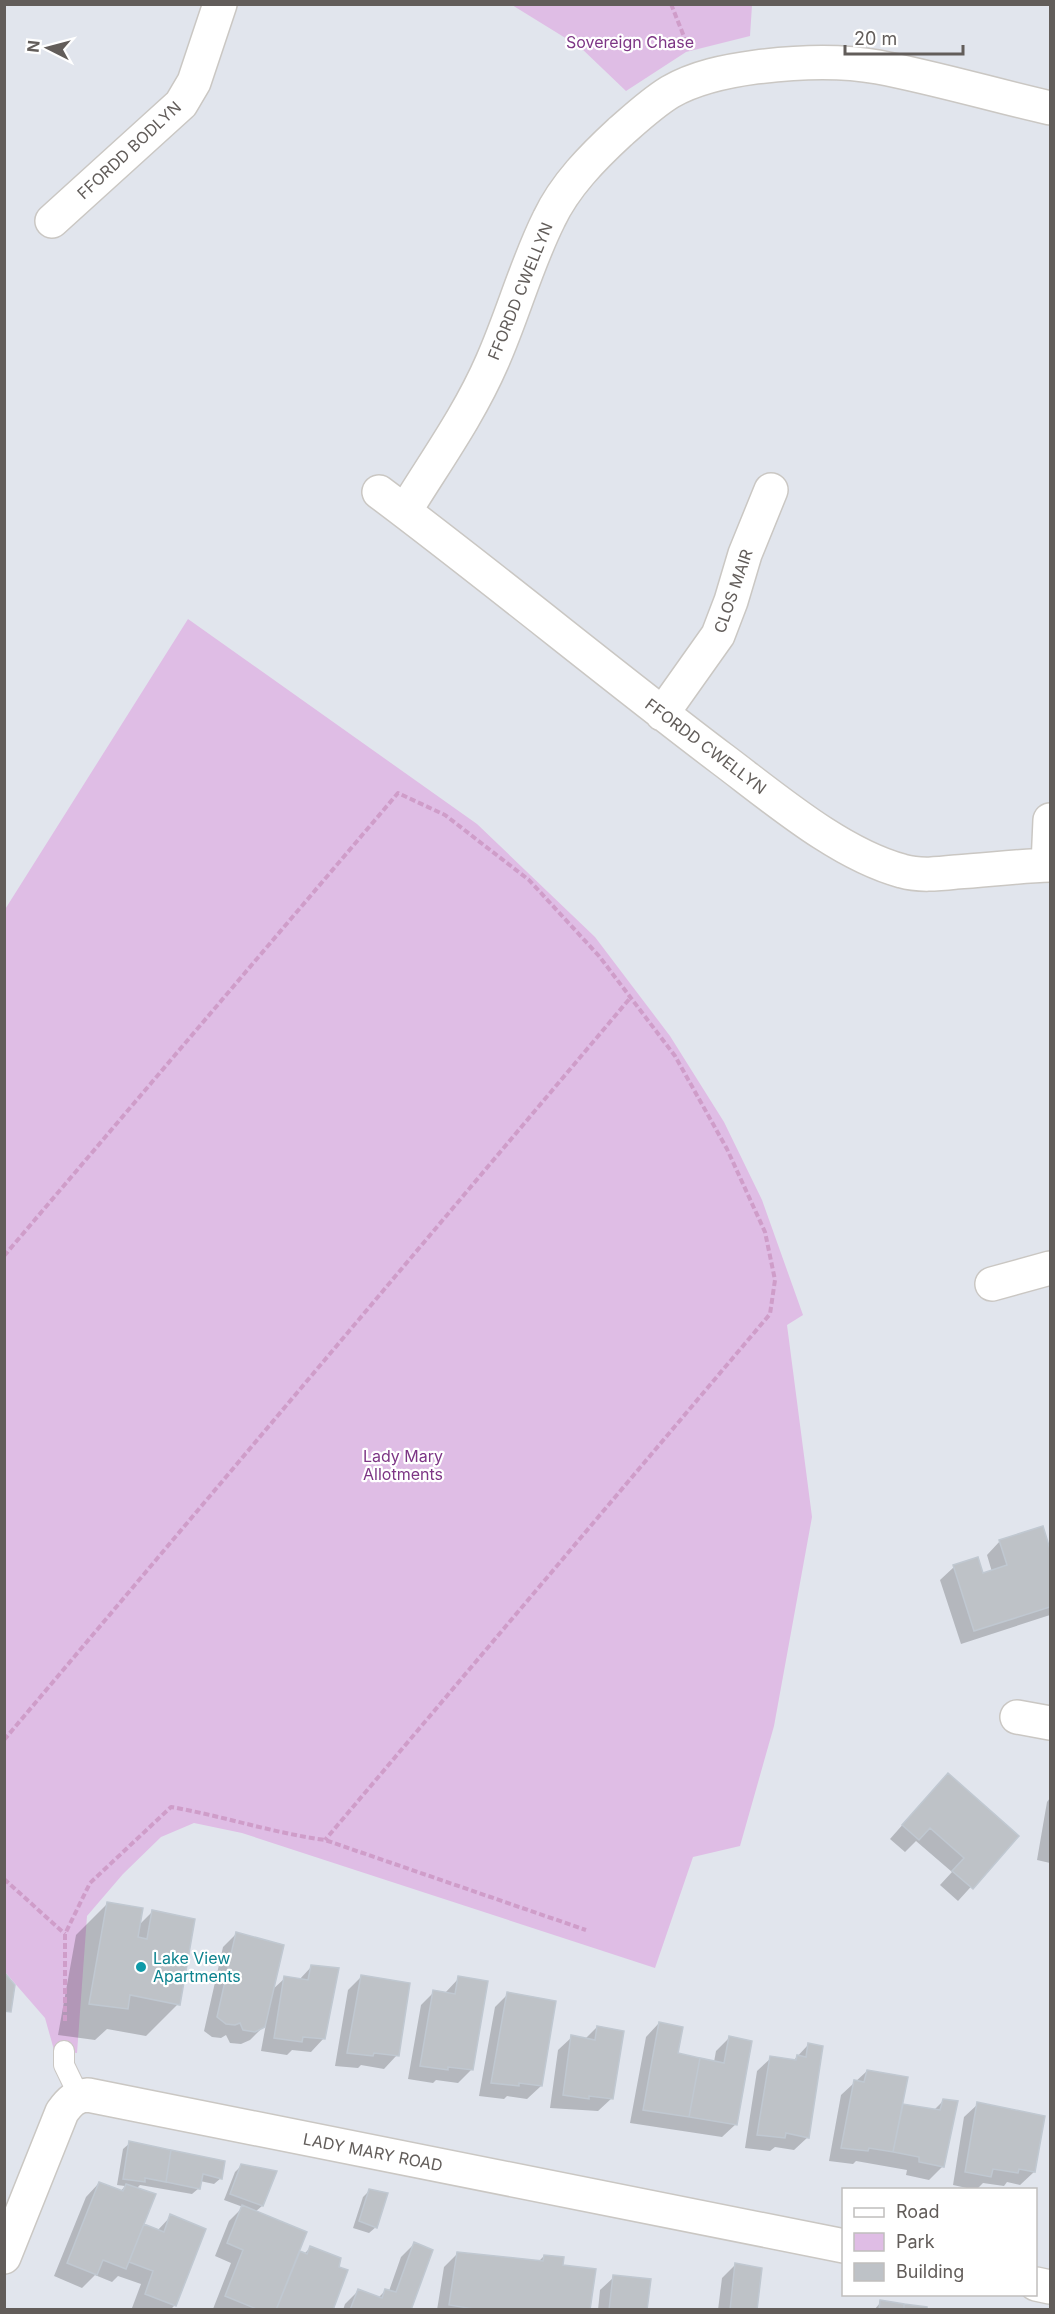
<svg xmlns="http://www.w3.org/2000/svg" width="1055" height="2314" viewBox="0 0 1055 2314" font-family="Inter,sans-serif">
	<style>
		.green { fill: #dfbde5 }
		.shadow { fill: #0003 }
		.building { fill: #bec2c7; stroke: #c0c8d1; stroke-width: 1.5 }
		.lines { fill: none; stroke-linecap: round; stroke-linejoin: round }
		.lane-casing { stroke: #cac7c3; stroke-width: 22 }
		.street-casing { stroke: #cac7c3; stroke-width: 36 }
		.path { stroke: #cf9dc9; stroke-width: 4; stroke-dasharray: 6 3; stroke-linecap: butt }
		.lane { stroke: #fff; stroke-width: 20 }
		.street { stroke: #fff; stroke-width: 33 }
		.culture-dot { fill: #0f9aa8; stroke: #fff; stroke-width: 2 }
		.labels { text-anchor: middle; dominant-baseline: central; stroke-width: 4.5; stroke-linejoin: round; paint-order: stroke }
		.park-label { font-size: 16px; fill: #7d3685; stroke: #fff }
		.street-label { font-size: 16px; fill: #625d5a; stroke: #fff }
		.culture-label { font-size: 16px; fill: #0d838f; stroke: #fff; text-anchor: start }
	</style>
	<rect width="100%" height="100%" fill="#e1e5ed"/>
	<path class="green" d="M512,5H752L750,36L686,52L626,91L580,47Z
		M188,619L477,824L595,937L670,1036L724,1122L762,1200L803,1315L787,1325L812,1517L774,1726L740,1846L693,1857L655,1968L242,1833L194,1823L161,1837L123,1874L87,1916L77,2053L54,2050L45,2018L5,1972L4,911Z"/>
	<path class="shadow" d="M1042,1528L1050,1554V1615L961,1644L940,1580L954,1567L982,1575L992,1572L987,1555L1000,1541Z
		M934,1789L1017,1836L958,1901L940,1885L952,1872L916,1841L905,1852L890,1839Z
		M1050,1798V1863L1037,1860L1047,1802Z
		M108,1903L138,1926L152,1912L178,2004L146,2036L107,2029L95,2040L58,2035L76,1935Z
		M236,1934L281,1944L271,1991L285,1978L299,1980L312,1966L324,2038L311,2052L292,2050L287,2055L261,2051L266,2024L250,2040L241,2044L230,2043L226,2035L221,2038L212,2037L204,2031L223,1947Z
		M361,1977L397,2055L384,2069L361,2065L358,2068L335,2066L348,1990Z
		M459,1978L471,2070L458,2083L436,2080L433,2083L408,2079L421,2005L434,1992L445,1993Z
		M508,1994L541,2086L527,2099L507,2096L504,2099L479,2096L495,2007Z
		M659,2023L676,2055L714,2062L716,2051L729,2038L736,2124L722,2137L630,2123L646,2037Z
		M597,2027L612,2098L598,2111L550,2108L558,2050L572,2037L585,2039Z
		M808,2045V2137L794,2150L775,2147L770,2151L745,2148L757,2071L771,2058L793,2061Z
		M867,2071L901,2105L933,2111L943,2101V2166L929,2180L906,2175L907,2170L856,2161L853,2164L829,2161L841,2095Z
		M978,2104L1043,2117L1034,2172L1020,2185L1007,2182L1004,2186L983,2183L976,2190L953,2185L964,2117Z
		M130,2143L221,2178L214,2184L200,2181L199,2188L192,2194L140,2185L136,2189L142,2225L157,2231L171,2216L175,2305L170,2310H137L132,2308L141,2284L118,2276L112,2282L95,2275L82,2288L54,2276L86,2197L99,2183L120,2192L125,2186L117,2185L123,2149Z
		M242,2165L262,2206L255,2212L298,2252L304,2254L310,2248L331,2310L213,2309L231,2263L215,2256L229,2221L243,2207L224,2200L235,2172Z
		M369,2191L376,2227L369,2233L353,2228L363,2197Z
		M414,2244L410,2310H343L345,2304L358,2291L378,2298L386,2290L389,2291L401,2257Z
		M457,2254L538,2262L544,2256L561,2267L589,2310H437L444,2267Z
		M735,2265L756,2310H718L722,2278Z
		M614,2277L646,2310H598L600,2290Z
		M881,2302L925,2310H874Z"/>
	<path class="building" d="M1043,1526L1050,1549V1607L974,1631L953,1565L978,1557L983,1573L1007,1565L999,1540Z
		M948,1773L1019,1836L973,1889L952,1871L964,1858L930,1828L919,1840L902,1825Z
		M107,1902L143,1908L138,1937L147,1939L152,1910L195,1919L180,2005L130,1995L128,2009L89,2004Z
		M236,1932L284,1945L265,2027L255,2032L243,2030L240,2023L235,2025L226,2024L217,2017Z
		M311,1965L339,1968L325,2039L303,2037L302,2042L274,2038L284,1976L308,1980Z
		M4,1972L15,1985L11,2012L4,2011Z
		M361,1975L410,1983L399,2056L374,2053L373,2056L347,2053Z
		M458,1976L488,1981L473,2070L448,2067V2070L420,2066L433,1990L455,1994Z
		M507,1992L556,2001L542,2086L519,2083V2086L491,2083Z
		M659,2022L683,2027L678,2053L700,2058L689,2117L643,2110Z
		M597,2026L624,2031L613,2099L589,2096V2099L563,2095L571,2035L595,2040Z
		M729,2036L752,2041L737,2125L689,2117L700,2058L724,2063Z
		M808,2043L823,2046L809,2138L786,2133L785,2138L757,2135L770,2056L796,2060L797,2055L806,2057Z
		M867,2070L908,2077L893,2152L869,2148L868,2151L841,2148L854,2080L864,2082Z
		M943,2099L958,2101L944,2167L919,2162V2157L893,2152L903,2104L940,2110Z
		M977,2102L1045,2116L1035,2172L1019,2169L1018,2173L993,2169L991,2177L965,2172Z
		M129,2141L171,2150L166,2182L145,2178V2182L123,2179Z
		M171,2150L225,2161L222,2179L203,2174L200,2189L166,2182Z
		M241,2164L277,2171L263,2206L230,2194Z
		M99,2182L123,2191L126,2184L156,2194L126,2269L103,2260L97,2275L67,2263Z
		M369,2189L388,2193L377,2228L359,2221Z
		M242,2205L307,2232L276,2310H259L225,2296L243,2250L227,2243Z
		M170,2214L206,2229L176,2306L145,2294L153,2271L129,2262L144,2224L164,2232Z
		M414,2242L433,2250L411,2310H350L358,2289L382,2298L385,2289L396,2292Z
		M310,2246L341,2258L339,2267L348,2270L333,2310H276L300,2251L307,2254Z
		M457,2252L543,2261L544,2255L564,2257L563,2265L596,2269L590,2310H480L449,2305Z
		M735,2263L762,2268L757,2310H730Z
		M613,2275L651,2279L647,2310H609Z
		M880,2300L904,2304V2310H879Z
		M904,2304L927,2307V2310H904Z"/>
	<g class="lines">
		<g class="lane-casing">
			<path id="lane" d="M64,2051V2065L79,2096"/>
		</g>
		<g class="street-casing">
			<path id="street" d="M52,221L181,104L194,82L220,4
				M379,492C495,579 607,672 722,759C774,798 839,854 902,871C919,876 938,874 956,872C987,870 1019,866 1050,865
				M405,511C435,462 469,415 492,362C513,315 526,265 549,219C565,185 593,157 620,132C636,118 652,103 670,92C696,77 726,71 756,67C796,62 839,60 878,67C936,78 993,95 1050,108
				M662,714L718,635L731,601L745,554L771,490
				M1048,865L1050,820
				M992,1284L1050,1268
				M1017,1717L1050,1723
				M4,2257L62,2112C70,2101 75,2096 88,2095L844,2246
				M1036,2284L1050,2287"/>
		</g>
		<path class="path" d="M671,4L687,44
			M4,1256L398,793L445,815L529,880L599,956L675,1056L727,1149L765,1232L775,1280L770,1314L325,1840
			M4,1740L631,997
			M4,1879L65,1934
			M65,2021V1934L90,1883L171,1807C223,1816 273,1833 325,1840L586,1930"/>
		<use href="#lane" class="lane"/>
		<use href="#street" class="street"/>
	</g>
	<circle class="culture-dot" cx="141" cy="1967" r="6"/>
	<g class="labels">
		<g class="park-label">
			<text x="630" y="42">Sovereign Chase</text>
			<text x="403" y="1456">Lady Mary<tspan x="403" dy="18">Allotments</tspan></text>
		</g>
		<g class="street-label">
			<text transform="translate(129 150) rotate(-43)">FFORDD BODLYN</text>
			<text transform="translate(520 291) rotate(-68)">FFORDD CWELLYN</text>
			<text transform="translate(733 591) rotate(-71)">CLOS MAIR</text>
			<text transform="translate(706 746) rotate(37)">FFORDD CWELLYN</text>
			<text transform="translate(373 2152) rotate(11)">LADY MARY ROAD</text>
		</g>
		<g class="culture-label">
			<text x="153" y="1958">Lake View<tspan x="153" dy="18">Apartments</tspan></text>
		</g>
	</g>
	<rect width="1055" height="2314" fill="none" stroke="#625d5a" stroke-width="12"/>
	<rect x="842" y="2188" width="195" height="108" fill="#ffffff" stroke="#c0bebd" stroke-width="1.5"/>
	<rect x="854" y="2208" width="30" height="9" fill="#ffffff" stroke="#c0bebd" stroke-width="1.5"/>
	<text x="896" y="2218" font-size="18" fill="#625d5a">Road</text>
	<rect x="854" y="2233" width="30" height="18" fill="#dfbde5" stroke="#c0bebd" stroke-width="1.5"/>
	<text x="896" y="2248" font-size="18" fill="#625d5a">Park</text>
	<rect x="854" y="2263" width="30" height="18" fill="#bec2c7" stroke="#c0bebd" stroke-width="1.5"/>
	<text x="896" y="2278" font-size="18" fill="#625d5a">Building</text>
	<g transform="translate(48 48) rotate(276)" stroke="#ffffff" stroke-width="4.5" paint-order="stroke">
	<path d="M0-4.5L10 22L0 15L-10 22Z" fill="#625d5a"/>
	<text y="-9" font-size="16" font-weight="bold" text-anchor="middle" fill="#625d5a">N</text>
	</g>
	<path d="M845 45v9h118v-9" fill="none" stroke="#625d5a" stroke-width="3"/>
	<text x="854" y="45" font-size="18" fill="#625d5a" stroke="#ffffff" stroke-width="4.5" paint-order="stroke">20 m</text>
</svg>
